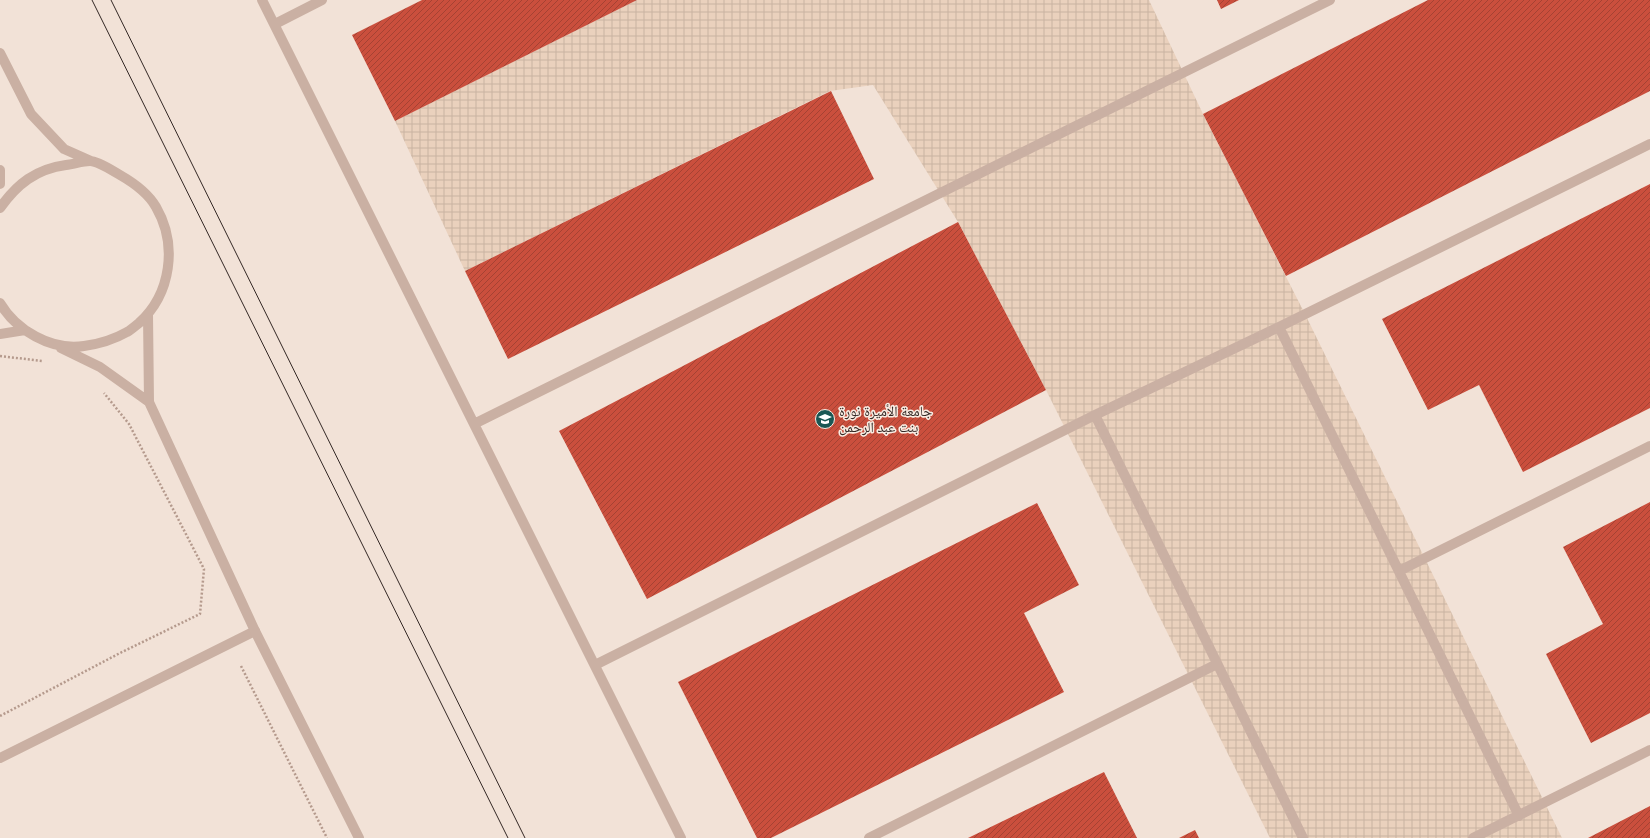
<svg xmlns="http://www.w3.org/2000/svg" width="1650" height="838" viewBox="0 0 1650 838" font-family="'Varela Round','Noto Naskh Arabic',sans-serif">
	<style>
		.plaza { fill: url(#plaza-grid) }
		.building { fill: url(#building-hatch) }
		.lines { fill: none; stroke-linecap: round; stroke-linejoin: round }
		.path { stroke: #b59a8d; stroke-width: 2.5; stroke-dasharray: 2 2; stroke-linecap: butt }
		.service { stroke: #cab0a3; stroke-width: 10 }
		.minor { stroke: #cab0a3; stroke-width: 10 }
		.tram { stroke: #342825; stroke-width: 1 }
		.labels { text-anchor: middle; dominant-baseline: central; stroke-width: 3; stroke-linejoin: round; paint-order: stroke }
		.poi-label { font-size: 14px; fill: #342825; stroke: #f9ede3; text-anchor: start }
	</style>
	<defs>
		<pattern id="plaza-grid" width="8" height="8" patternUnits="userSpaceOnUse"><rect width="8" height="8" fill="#ead1bd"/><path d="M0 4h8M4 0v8" fill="none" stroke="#c9b3a2"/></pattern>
		<pattern id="building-hatch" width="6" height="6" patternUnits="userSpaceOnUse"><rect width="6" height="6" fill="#ca4f3d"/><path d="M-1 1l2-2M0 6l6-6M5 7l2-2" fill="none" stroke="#a54233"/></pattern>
	</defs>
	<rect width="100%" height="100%" fill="#f2e2d7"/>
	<path class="plaza" d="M637,0H1149L1203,114L1305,314L1562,838H1270L1046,390L958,222L873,85L830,91L465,271L395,121Z"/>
	<path class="building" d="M422,0H637L395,121L352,35Z
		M1217,0H1239L1221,9Z
		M1428,0H1650V91L1286,276L1203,114Z
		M831,91L874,179L508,359L465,271Z
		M1650,184V408L1523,472L1479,385L1428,410L1382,319Z
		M958,222L1046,390L647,599L559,431Z
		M1650,502V713L1591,743L1546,654L1603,624L1563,547Z
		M1037,503L1079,585L1024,613L1064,692L771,838H757L678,682Z
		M1104,772L1137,838H968Z
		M1650,806V838H1588Z
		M1195,830L1199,838H1179Z"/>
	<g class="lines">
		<path class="path" d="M0,356L42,361
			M241,666L327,838
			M0,716L122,652L200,614L204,569L129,424L104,393"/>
		<path class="service" d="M0,758L255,631"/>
		<path class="minor" d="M262,0L681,838
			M275,24L322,0
			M0,53L31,114L64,149L91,161
			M0,170V184
			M0,208C17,184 36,169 66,165C74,164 83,161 90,161C98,161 113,171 120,175C134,183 148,193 156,207C178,245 171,294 139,323C135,326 131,330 127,332C113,340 99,344 84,346C51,351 16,330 0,303
			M148,315L149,402L255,631L359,838
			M1279,327L1519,816
			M0,334L25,330
			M61,348L100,367L149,402
			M1095,415L1303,838
			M474,424L1330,0
			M1399,571L1650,446
			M595,665L1095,415L1279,327L1650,144
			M869,838L1217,664
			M1473,838L1650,750"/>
		<path class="tram" d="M92,0L508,838
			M111,0L525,838"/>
	</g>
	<defs>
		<g id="university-disc" transform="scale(1)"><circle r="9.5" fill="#1a5754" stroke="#f9ede3"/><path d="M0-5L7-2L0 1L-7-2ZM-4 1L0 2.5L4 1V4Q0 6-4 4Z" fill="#fff"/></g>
	</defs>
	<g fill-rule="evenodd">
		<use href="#university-disc" x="825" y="419"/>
	</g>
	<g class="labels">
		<g class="poi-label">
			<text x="839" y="411">جامعة الأميرة نورة<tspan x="839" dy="16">بنت عبد الرحمن</tspan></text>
		</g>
	</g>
</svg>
